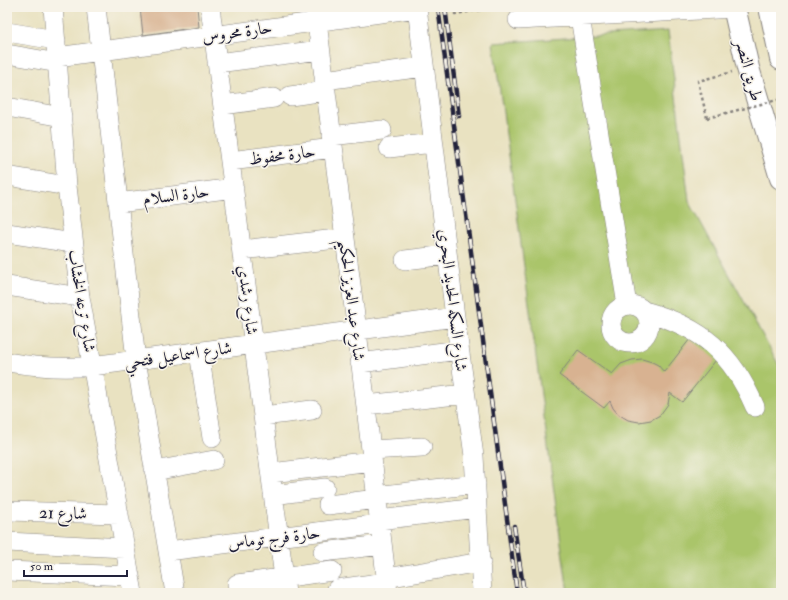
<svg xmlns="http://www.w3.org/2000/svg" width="788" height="600" viewBox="0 0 788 600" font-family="'IM FELL Double Pica',Amiri,serif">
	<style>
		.green { fill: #aac56b; stroke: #667453 }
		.building { fill: #d8b291 }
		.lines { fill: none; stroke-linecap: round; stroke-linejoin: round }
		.minor-casing { stroke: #86827e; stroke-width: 20 }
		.highway-casing { stroke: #86827e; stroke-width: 24 }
		.path { stroke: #86827e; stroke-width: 2.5; stroke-dasharray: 3 3; stroke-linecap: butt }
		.minor { stroke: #fff; stroke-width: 19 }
		.highway { stroke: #fff; stroke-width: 22 }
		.rail-casing { stroke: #22223b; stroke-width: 4.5 }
		.rail { stroke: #f7f3e8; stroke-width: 3; stroke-dasharray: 9; stroke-linecap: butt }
		.path-bridge { stroke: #86827e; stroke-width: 2.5; stroke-dasharray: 3 3; stroke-linecap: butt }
		.labels { text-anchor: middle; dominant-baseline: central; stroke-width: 3; stroke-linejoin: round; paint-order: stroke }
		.street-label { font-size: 17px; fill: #22223b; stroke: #f7f3e8 }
	</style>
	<rect width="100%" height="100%" fill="#f7f3e8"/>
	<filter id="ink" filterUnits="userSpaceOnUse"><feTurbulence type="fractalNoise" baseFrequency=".025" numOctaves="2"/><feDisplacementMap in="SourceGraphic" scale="8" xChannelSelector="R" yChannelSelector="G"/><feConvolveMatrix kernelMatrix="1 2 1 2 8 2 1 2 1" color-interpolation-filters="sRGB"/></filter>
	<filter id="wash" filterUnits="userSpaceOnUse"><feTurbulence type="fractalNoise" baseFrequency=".012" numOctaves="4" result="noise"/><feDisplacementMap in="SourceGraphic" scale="16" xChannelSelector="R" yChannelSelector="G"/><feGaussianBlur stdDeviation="0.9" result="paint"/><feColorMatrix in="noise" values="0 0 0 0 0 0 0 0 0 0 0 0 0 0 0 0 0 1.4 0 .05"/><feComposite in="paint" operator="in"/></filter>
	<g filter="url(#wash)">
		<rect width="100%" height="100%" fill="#e9e2c1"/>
		<path class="green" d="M668,31L689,201L781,369V593H568C542,410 520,226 493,43Z"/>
		<g id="blocks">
			<path class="building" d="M140,7H197L199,27L143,35Z
				M690,339L716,360L682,402L670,393L668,404L660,415L651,420L639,422L628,420L618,414L613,408L610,401L604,408L559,375L578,350L612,374L621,364L632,360L642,359L652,362L658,365L664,372Z"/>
		</g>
	</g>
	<g filter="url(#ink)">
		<use href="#blocks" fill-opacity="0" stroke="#86827e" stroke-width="1"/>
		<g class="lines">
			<g class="minor-casing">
				<path id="minor" d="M53,7L67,186L80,297L133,593
					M96,7L136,360L175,593
					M210,7L286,593
					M315,7L357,331L388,593
					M417,7L455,317L474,456L482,593
					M580,17L627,305
					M518,20L734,8
					M7,32L56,40
					M7,54L58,63
					M57,57L417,8
					M217,63L320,50
					M324,80L424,67
					M290,96L326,91
					M223,105L274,98
					M7,107L62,117
					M331,136L382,130
					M389,148L433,143
					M230,161L333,148
					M7,176L67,186
					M118,203L234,188
					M7,233L73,243
					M242,250L345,238
					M405,260L447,255
					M7,286L80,297
					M611 324a19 19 0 1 1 38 0a19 19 0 1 1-38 0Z
					M644,311C702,327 732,353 755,407
					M199,352L212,438
					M7,362C36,367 63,369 92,366L455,317
					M360,363L459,350
					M366,405L465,394
					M263,416L312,410
					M371,450L422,447
					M154,471L214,460
					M271,473L372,461
					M273,495L325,488
					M376,496L476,484
					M328,505L377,499
					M7,511L119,514
					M379,520L477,508
					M7,542L125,548
					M168,551L380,524
					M323,552L382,545
					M7,571L129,576
					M386,578L481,562
					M237,584L332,571
					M337,589L386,582"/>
			</g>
			<g class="highway-casing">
				<path id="highway" d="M734,7L748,68L781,178
					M770,7L781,59"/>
			</g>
			<path class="path" d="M454,7L455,14L499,7L508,10
				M707,118L698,81L732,72"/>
			<use href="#minor" class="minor"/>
			<use href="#highway" class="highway"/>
			<g class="rail-casing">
				<path id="rail" d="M438,7L517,593
					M445,7L459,116
					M514,526L524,593"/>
			</g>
			<use href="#rail" class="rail"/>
			<path class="path-bridge" d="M707,118L781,99"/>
		</g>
	</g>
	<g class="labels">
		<g class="street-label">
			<text transform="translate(237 32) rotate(-8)">حارة محروس</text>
			<text transform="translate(749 70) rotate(75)">طريق النصر</text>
			<text transform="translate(282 155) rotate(-7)">حارة محفوظ</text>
			<text transform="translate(176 195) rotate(-7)">حارة السلام</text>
			<text transform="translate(248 300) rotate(83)">شارع رشدي</text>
			<text transform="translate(352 300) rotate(83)">شارع عبد العزيز الحكيم</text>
			<text transform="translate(453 300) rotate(83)">شارع السكه الحديد البحري</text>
			<text transform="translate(82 301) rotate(81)">شارع ترعه الخشاب</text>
			<text transform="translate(178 355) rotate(-8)">شارع اسماعيل فتحي</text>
			<text transform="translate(63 513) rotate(1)">شارع 21</text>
			<text transform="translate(274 538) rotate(-7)">حارة فرج توماس</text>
		</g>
	</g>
	<rect width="788" height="600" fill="none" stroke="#f7f3e8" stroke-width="24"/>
	<path d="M24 570v6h103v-6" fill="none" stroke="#22223b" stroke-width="2"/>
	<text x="30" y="570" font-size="12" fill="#22223b" stroke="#f7f3e8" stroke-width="3" paint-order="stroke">50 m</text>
</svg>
